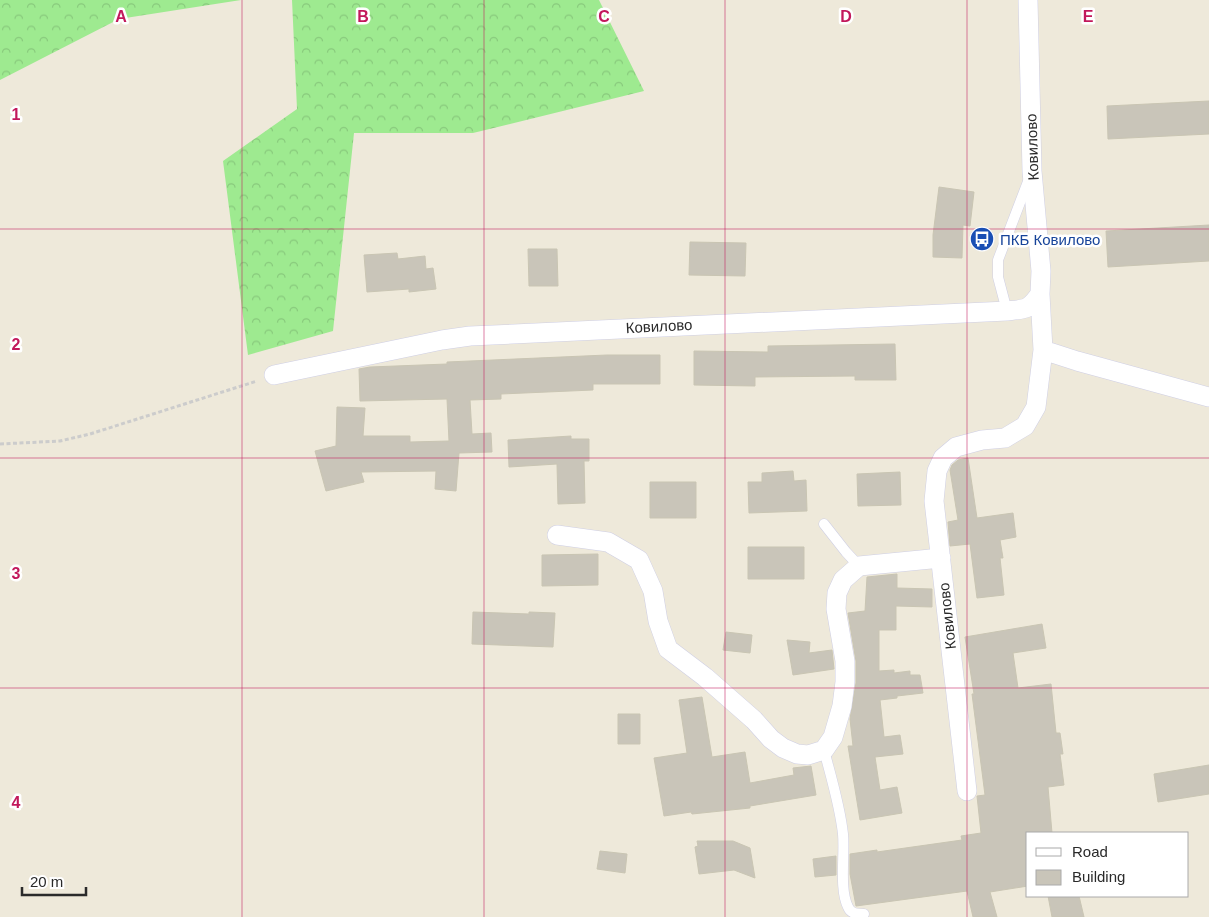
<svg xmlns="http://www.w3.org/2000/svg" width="1209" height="917" viewBox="0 0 1209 917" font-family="Arial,sans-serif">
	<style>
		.forest { fill: url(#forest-crowns) }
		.building { fill: #c9c5b9; stroke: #c9c5b3 }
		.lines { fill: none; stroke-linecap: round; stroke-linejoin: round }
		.lane-casing { stroke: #cfcfe4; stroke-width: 11 }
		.street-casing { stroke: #cfcfe4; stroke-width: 20 }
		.path { stroke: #ccc; stroke-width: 3; stroke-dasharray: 4 2.5; stroke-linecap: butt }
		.lane { stroke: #fff; stroke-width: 10 }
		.street { stroke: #fff; stroke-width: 19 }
		.grid { fill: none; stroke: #c2185b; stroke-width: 1; stroke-opacity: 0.55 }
		.labels { text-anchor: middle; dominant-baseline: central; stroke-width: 5; stroke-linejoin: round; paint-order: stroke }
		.street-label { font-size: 15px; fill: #2a2a2a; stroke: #fff }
		.transit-label { font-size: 15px; fill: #164399; stroke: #fff; text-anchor: start }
		.grid-label { font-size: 16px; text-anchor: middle; font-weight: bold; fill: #c2185b; stroke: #fff; stroke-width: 5; stroke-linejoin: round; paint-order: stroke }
	</style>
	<defs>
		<pattern id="forest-crowns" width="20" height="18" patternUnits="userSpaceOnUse" patternTransform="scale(1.25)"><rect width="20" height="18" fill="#9eea90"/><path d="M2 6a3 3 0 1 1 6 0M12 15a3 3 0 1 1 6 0" fill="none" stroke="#88c97c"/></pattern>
	</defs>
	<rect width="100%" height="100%" fill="#eee9da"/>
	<path class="forest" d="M0,0H241L119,19L0,80Z
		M292,0H599L644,91L473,133H354L333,331L248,355L223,161L297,109Z"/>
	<path class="building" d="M1209,101V134L1108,139L1107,106Z
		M939,187L974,192L970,226L963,225L962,258L933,257V235Z
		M1209,225V261L1108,267L1106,231Z
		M690,242L746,243L745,276L689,275Z
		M528,249H557L558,286H529Z
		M397,253L398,259L425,256L426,269L433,268L436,289L409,292V289L367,292L364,255Z
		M895,344L896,380H855V376L755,377V386L694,385V351L768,352V346Z
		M607,355H660V384H593V390L501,394V399L470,400L472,434L491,433L492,452L459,453L456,491L435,489L436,471L361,472L364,482L326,491L315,451L336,446L337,407L365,408L363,436H410V442L449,441L447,399L360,401L359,369L370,367L447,364V362Z
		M571,436V439H589V461H584L585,503L558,504L557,464L509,467L508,440Z
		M968,458L977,518L1013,513L1016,537L1000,540L1003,558H1000L1004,595L977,598L970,544L950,546L948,522L958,520L950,470L952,465L958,460Z
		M793,471L794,481L806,480L807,511L749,513L748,482H762V473Z
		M900,472L901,505L858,506L857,474Z
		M650,482H696V518H650Z
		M748,547H804V579H748Z
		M598,554V585L542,586V555Z
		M897,574V588L932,589V607L896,606V630H879V671L894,670V673L910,671V675H920L923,693L897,696V698L880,700L884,737L900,735L903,754L875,757L880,790L897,787L902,813L860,820L848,746H853L850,719L856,683V661L848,613L865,611L867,577Z
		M473,612L529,614V612L555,613L553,647L472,644Z
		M1042,624L1046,648L1013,653L1018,688L1051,684L1056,733H1060L1063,754H1060L1064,785L1048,787L1052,833H1028V886L990,892L997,917H973L967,891L856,906L850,874V854L877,850V852L962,840L961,836L981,833L977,796L985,795L972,694H974L965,637Z
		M726,632L752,635L750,653L723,650Z
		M787,640L810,642L809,653L832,650L834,669L793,675Z
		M702,697L712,757L745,752L750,783L794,775L793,768L811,766L816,795L750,806V808L692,814L691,812L664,816L654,758L687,753L679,700Z
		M618,714H640V744H618Z
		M1209,765V794L1158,802L1154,774Z
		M697,841H733L750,848L755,878L734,870L699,874L695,847L698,846Z
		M600,851L627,854L625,873L597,869Z
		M836,856V875L815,877L813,859Z
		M1048,896H1079L1084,917H1052Z"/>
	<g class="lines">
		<g class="lane-casing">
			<path id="lane" d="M1007,311L998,277V260L1029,179
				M824,524L846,552L859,566
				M824,750C831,777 840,806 843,834C845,855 839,889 848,907C851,914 857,914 864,914"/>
		</g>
		<g class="street-casing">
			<path id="street" d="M1043,350L1077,361L1209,397
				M274,375L442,340L470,336L1007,311C1026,309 1029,310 1040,294
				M557,535L608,542L639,560L653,591L658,621L668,649L705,677L754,720L771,739L783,748L797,754L808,755L824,750L833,737L842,706L845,682V661L836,609L837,593L843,580L859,566L941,558
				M967,791L934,501L937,471L943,458L956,447L982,440L1005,438L1025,426L1036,407L1043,350L1040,294L1041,271L1032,171L1028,0"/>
		</g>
		<path class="path" d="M0,444L60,441L90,434L257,381"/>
		<use href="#lane" class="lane"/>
		<use href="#street" class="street"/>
	</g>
	<path class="grid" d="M242,0V917M484,0V917M725,0V917M967,0V917M0,229H1209M0,458H1209M0,688H1209"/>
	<defs>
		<g id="bus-disc" transform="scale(1.25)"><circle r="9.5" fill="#1a4fb4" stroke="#fff"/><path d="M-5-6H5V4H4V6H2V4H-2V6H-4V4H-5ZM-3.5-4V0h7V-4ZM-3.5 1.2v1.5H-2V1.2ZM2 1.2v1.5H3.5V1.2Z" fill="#fff"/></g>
	</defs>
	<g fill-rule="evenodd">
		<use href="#bus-disc" x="982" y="239"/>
	</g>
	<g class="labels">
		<g class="street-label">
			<text transform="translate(1032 147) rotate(-92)">Ковилово</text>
			<text transform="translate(659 326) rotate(-3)">Ковилово</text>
			<text transform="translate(947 616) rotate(-96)">Ковилово</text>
		</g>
		<g class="transit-label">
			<text x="1000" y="239">ПКБ Ковилово</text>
		</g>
	</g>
	<g class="grid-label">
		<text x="121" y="22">A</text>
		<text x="363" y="22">B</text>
		<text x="604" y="22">C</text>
		<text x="846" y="22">D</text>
		<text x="1088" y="22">E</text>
		<text x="16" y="120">1</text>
		<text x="16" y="350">2</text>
		<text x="16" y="579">3</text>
		<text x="16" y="808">4</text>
	</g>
	<rect x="1026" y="832" width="162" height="65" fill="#ffffff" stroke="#aaaaaa"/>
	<rect x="1036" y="848" width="25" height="8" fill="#ffffff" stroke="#aaaaaa"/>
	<text x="1072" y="857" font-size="15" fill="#2a2a2a">Road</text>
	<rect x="1036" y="870" width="25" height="15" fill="#c9c5b9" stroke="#aaaaaa"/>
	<text x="1072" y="882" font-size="15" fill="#2a2a2a">Building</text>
	<path d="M22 887v8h64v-8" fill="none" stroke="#2a2a2a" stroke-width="2.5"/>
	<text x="30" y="887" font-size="15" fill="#2a2a2a" stroke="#ffffff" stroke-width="4" paint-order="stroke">20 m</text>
</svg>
